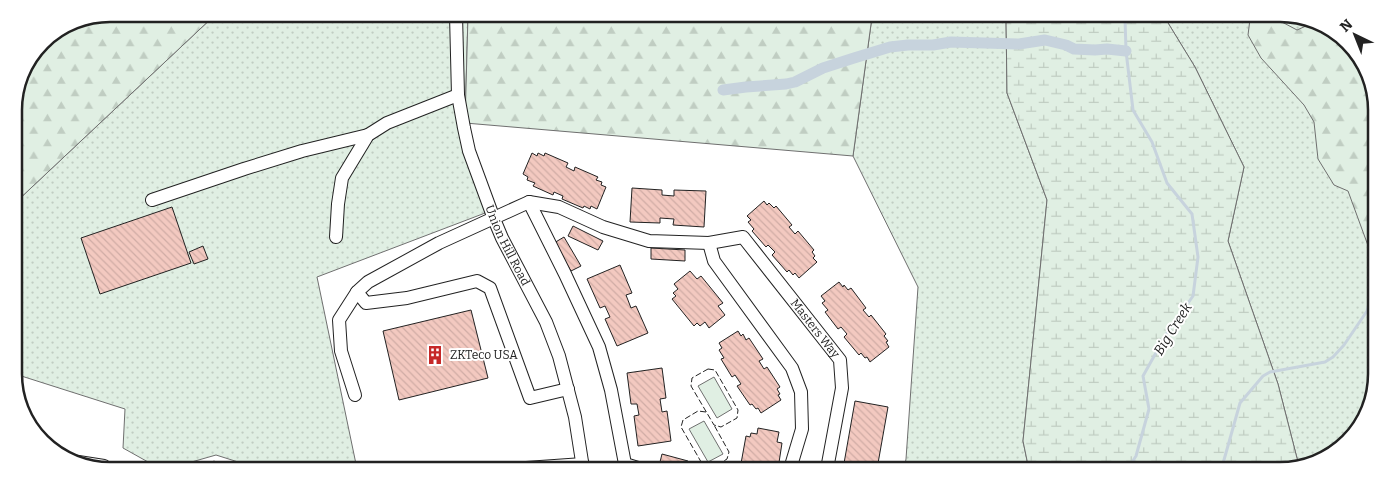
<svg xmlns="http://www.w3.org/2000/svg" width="1390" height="485" viewBox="0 0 1390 485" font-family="Bitter,serif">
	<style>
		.green { fill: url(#green-dots); stroke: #6f6f6f }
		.forest { fill: url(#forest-firs); stroke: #6f6f6f }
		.wetland { fill: url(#wetland-marsh); stroke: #6f6f6f }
		.pitch { fill: #e0efe3; stroke: #6f6f6f }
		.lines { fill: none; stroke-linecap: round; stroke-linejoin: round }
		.stream { stroke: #c7d3dd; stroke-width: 3 }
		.canal { stroke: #c7d3dd; stroke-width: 11 }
		.building { fill: url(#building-back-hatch); stroke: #222 }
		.minor-casing { stroke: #222; stroke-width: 14 }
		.minor { stroke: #fff; stroke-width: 12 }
		.fence { stroke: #222; stroke-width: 1; stroke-dasharray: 6 2.5; stroke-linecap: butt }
		.wall { stroke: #222; stroke-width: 2.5 }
		.labels { text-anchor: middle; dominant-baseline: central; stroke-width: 4; stroke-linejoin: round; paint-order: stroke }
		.street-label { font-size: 12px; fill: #222; stroke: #fff }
		.poi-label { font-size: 12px; fill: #222; stroke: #fff; text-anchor: start }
		.water-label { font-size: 14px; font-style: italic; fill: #222; stroke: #fff }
		.rim { fill: none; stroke: #222; stroke-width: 2.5 }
	</style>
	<defs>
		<pattern id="green-dots" width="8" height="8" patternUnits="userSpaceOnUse" patternTransform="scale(1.25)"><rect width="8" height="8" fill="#e0efe3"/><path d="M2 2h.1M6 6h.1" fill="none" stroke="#c0cdc2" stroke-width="1.8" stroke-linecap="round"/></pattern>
		<pattern id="forest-firs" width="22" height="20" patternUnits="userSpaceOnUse" patternTransform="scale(1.25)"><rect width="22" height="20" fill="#e0efe3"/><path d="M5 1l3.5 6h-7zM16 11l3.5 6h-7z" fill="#c0cdc2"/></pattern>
		<pattern id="wetland-marsh" width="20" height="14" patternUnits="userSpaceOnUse" patternTransform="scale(1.25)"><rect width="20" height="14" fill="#e0efe3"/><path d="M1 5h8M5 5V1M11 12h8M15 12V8" fill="none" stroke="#c0cdc2"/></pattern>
		<pattern id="building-back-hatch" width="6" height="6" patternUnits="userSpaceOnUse" patternTransform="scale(1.25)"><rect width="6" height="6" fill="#f3c9c0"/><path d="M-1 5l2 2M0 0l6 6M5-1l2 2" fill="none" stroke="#d0aca5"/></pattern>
	</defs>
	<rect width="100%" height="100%" fill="#fff"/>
	<path class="green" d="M216,14L468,15L465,123L493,210L317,277L356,464L345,467H254L216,455L174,467H157L123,448L125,409L15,374V203Z
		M872,17L1006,18L1007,93L1047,200L1023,441L1029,470H904L906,459L918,287L853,156Z
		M1165,18L1310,19L1352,47L1375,98L1371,405L1339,451L1299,466L1278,384L1228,241L1244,167L1195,67Z"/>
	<path class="forest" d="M111,14H216L15,203L14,104L24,67L46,38Z
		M468,15L872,17L853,156L465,123Z
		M1250,19H1281L1282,22L1297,30L1315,22L1352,47L1375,98L1373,255L1370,251L1348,191L1334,185L1318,159L1314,122L1304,105L1261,58L1248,35Z"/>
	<path class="wetland" d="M1006,18H1165L1195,67L1244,167L1228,241L1278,384L1299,466L1286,471L1029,470L1023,441L1047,200L1007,93Z"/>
	<path class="pitch" d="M714,377L732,409L717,418L698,386Z
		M704,421L723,454L708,462L689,429Z"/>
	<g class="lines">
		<path class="stream" d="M1125,18L1126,51L1133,110L1152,142L1167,183L1192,214L1198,257L1193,296L1167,333L1143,376L1149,409L1136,456L1127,470
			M1223,471L1222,467L1240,403L1263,376L1270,372L1325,362L1333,357L1344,345L1367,311L1373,287"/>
		<path class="canal" d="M723,90L746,87L786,84L795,82L823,68L854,58L890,47L908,45H933L951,42L1019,44L1045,40L1066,45L1074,49L1095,50L1107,49L1126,51"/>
	</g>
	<path class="building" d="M532,153L537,156L538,153L544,156L545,153L568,163L566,167L574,171L575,167L598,177L596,180L602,182L601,185L606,187L597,209L591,206L590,209L584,206L583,208L562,199L563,196L554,192L553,195L533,186L535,183L527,180L528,177L523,174Z
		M632,188L662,190V195L674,196V190L706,191L704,227L673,225L674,219L660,218V223L630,222Z
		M764,201L767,205L769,203L774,208L776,206L792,225L789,227L795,234L798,231L814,250L812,252L815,256L813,258L817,262L799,278L795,273L793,275L789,270L787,272L772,255L775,252L768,245L766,247L752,231L754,229L748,222L751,220L747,216Z
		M172,207L191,263L100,294L81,238Z
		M573,226L603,241L598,250L568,236Z
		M564,237L581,266L571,271L554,243Z
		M203,246L208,259L194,264L189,252Z
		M651,248L685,250V261L651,259Z
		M620,265L632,293L626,295L631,308L636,306L648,333L617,346L605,319L610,317L605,306L600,308L587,279Z
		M690,271L697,279L701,276L723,303L718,306L725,315L709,328L705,322L700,326L697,323L694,326L672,299L676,296L673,293L678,289L674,284Z
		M839,282L843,287L844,285L848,290L851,288L866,308L863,310L869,317L871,315L886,334L884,336L888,341L886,342L889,347L870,362L867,357L865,358L861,353L859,355L844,337L847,334L841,327L838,329L825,312L828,310L822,303L825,301L821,296Z
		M471,310L488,378L399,400L383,331Z
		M738,331L741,336L743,334L746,340L749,338L763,359L759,361L764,369L767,367L780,387L777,389L780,394L778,395L781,400L761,413L758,408L756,409L752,404L750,405L737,386L741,384L735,375L732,377L721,359L724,358L719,350L722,348L719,343Z
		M662,368L666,398L660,399L662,412L667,411L671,441L638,446L634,416L639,415L637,404H631L627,373Z
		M855,401L888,407L877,469H843Z
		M758,428L779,432L777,442L782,443L778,469H740L746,436L750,437L751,433L757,434Z
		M662,454L688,461L686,469H668L659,466Z"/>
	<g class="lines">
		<g class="minor-casing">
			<g id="minor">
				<path id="s1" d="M456,15L458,95L464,128L469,151L494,219L502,238L546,322L559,356L575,417L583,468"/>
				<path d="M152,200L244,169L302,151L368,135"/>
				<path d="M529,202L565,274L599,347L611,390L625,464L638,468"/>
				<path d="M336,237L338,204L342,178L368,135L387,123L458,95"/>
				<path d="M709,243L714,261L792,368L801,392L802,429L790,469"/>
				<path id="s2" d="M568,389L530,398L490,288L477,281L407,298L366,303L357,292L368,282L439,243L529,202L559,207L603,227L649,241L709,243L743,237L840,360L842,388L827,469"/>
				<path d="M355,395L341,351L339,320L357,292"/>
				<path d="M72,461L104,466"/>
				<path d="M526,468L583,464"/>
			</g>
		</g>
		<use href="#minor" class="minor"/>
		<path class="fence" d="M708,369L715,370L738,410L737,418L721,427L714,425L691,386L692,378Z
			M706,412L698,411L683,420L681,427L704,467L711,469L727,459L729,452L714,425"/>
		<path class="wall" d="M199,467L214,462L230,467"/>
	</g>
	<defs>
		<g id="building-bare" transform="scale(1.5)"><path d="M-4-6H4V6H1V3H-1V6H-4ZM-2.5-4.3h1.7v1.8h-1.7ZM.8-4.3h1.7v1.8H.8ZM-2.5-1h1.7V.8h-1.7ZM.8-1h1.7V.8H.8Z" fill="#c62828" stroke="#fff" stroke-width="2.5" paint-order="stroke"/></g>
	</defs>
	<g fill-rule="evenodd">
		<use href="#building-bare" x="435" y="355"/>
	</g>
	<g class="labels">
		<g class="street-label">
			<text stroke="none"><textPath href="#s1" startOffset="239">Union Hill Road</textPath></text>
			<text stroke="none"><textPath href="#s2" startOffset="831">Masters Way</textPath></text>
		</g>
		<g class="poi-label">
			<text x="450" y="355">ZKTeco USA</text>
		</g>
		<g class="water-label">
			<text transform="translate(1173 329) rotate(-58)">Big Creek</text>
		</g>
	</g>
	<path d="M0 0H1390V485H0ZM110 22H1280A88 88 0 0 1 1368 110V374A88 88 0 0 1 1280 462H110A88 88 0 0 1 22 374V110A88 88 0 0 1 110 22Z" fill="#fff" fill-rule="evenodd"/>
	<path class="rim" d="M110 22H1280A88 88 0 0 1 1368 110V374A88 88 0 0 1 1280 462H110A88 88 0 0 1 22 374V110A88 88 0 0 1 110 22Z"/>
	<g transform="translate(1355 35) rotate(317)" stroke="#ffffff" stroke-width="4" paint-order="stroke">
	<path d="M0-4L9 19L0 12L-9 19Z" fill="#222222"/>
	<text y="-8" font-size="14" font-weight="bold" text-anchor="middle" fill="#222222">N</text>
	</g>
</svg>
